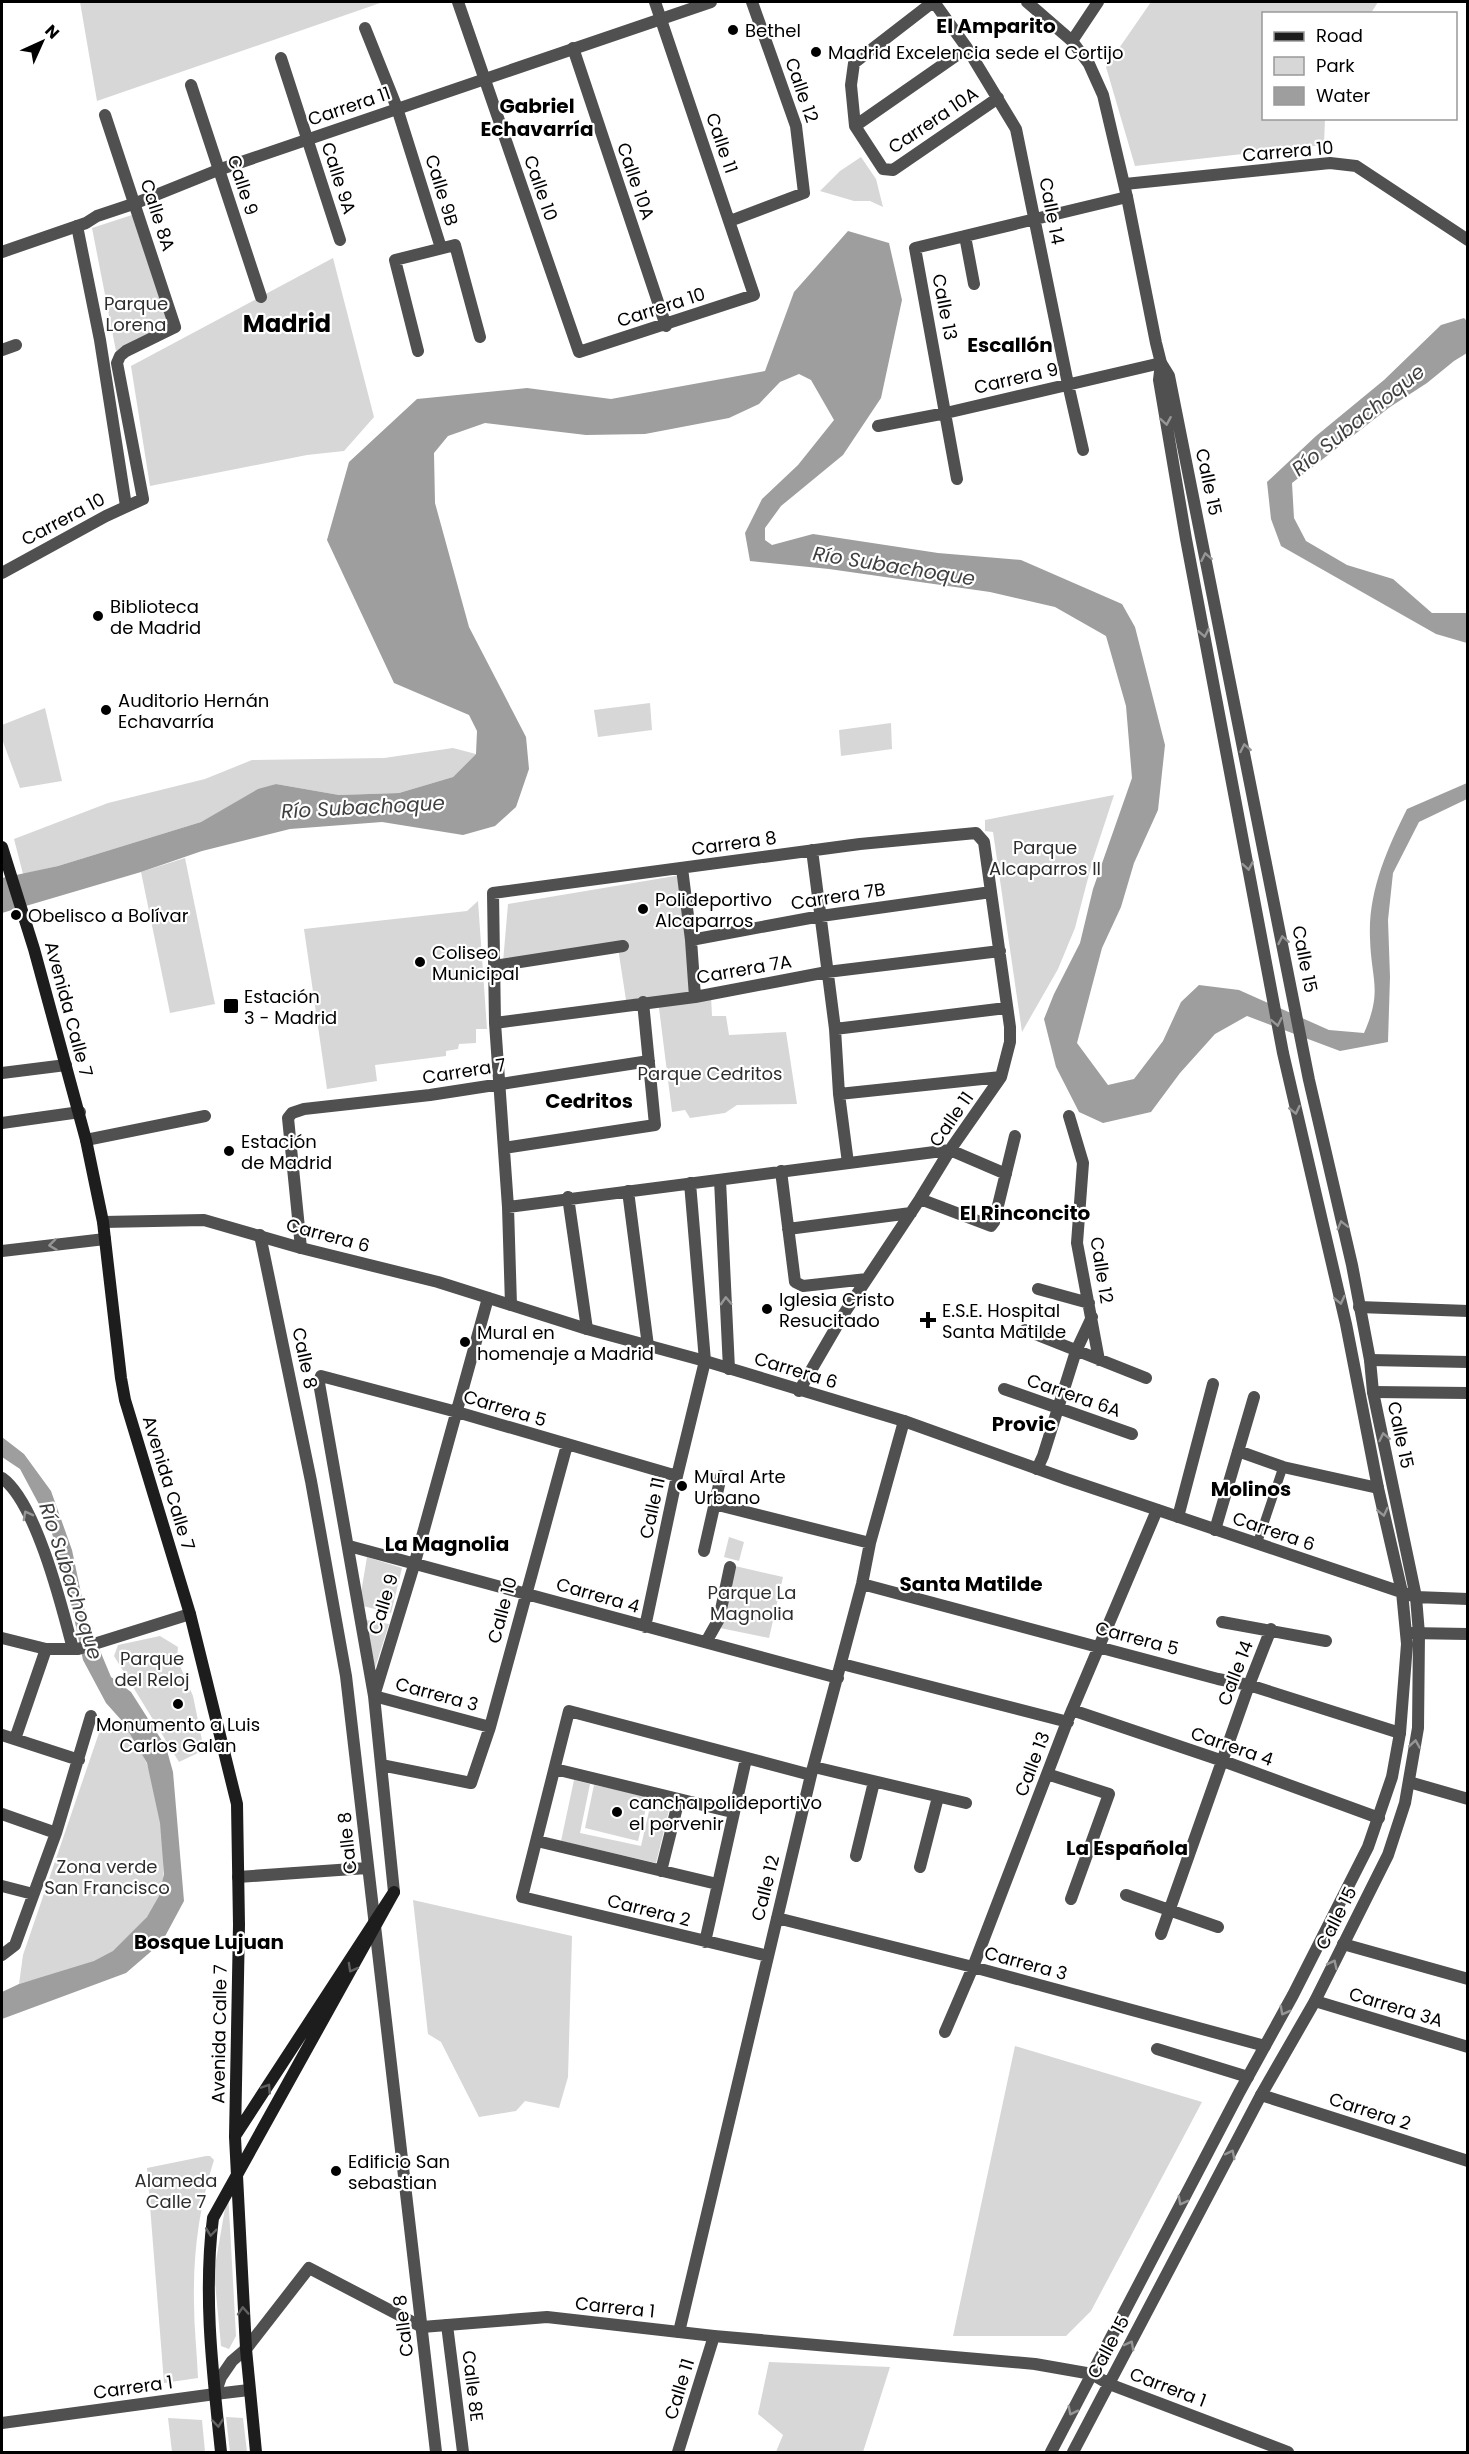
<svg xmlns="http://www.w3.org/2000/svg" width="1469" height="2454" viewBox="0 0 1469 2454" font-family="Poppins,sans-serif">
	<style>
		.green { fill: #d7d7d7 }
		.water { fill: #9e9e9e }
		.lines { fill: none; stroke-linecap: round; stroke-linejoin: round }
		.pedestrian { stroke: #505050; stroke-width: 9 }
		.minor { stroke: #505050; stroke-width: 12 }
		.tertiary { stroke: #505050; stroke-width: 12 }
		.secondary { stroke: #1d1d1d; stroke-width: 12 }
		.oneway { stroke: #969696 }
		.oneway2 { stroke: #616161 }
		.poi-dot { fill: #000; stroke: #fff; stroke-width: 2 }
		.labels { text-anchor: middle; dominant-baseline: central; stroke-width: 4.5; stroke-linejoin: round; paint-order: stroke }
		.poi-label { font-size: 18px; fill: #000; stroke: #fff; text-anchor: start }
		.street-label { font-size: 18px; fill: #000; stroke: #fff }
		.park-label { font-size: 18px; fill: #2e2e2e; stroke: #fff }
		.neighbourhood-label { font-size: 20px; font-weight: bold; fill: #000; stroke: #fff }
		.water-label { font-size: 20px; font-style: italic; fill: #3f3f3f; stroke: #fff }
		.district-label { font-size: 24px; font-weight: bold; fill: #000; stroke: #fff }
	</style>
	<rect width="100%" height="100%" fill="#fff"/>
	<path class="green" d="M80,2H383L97,101Z
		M1151,2H1378L1371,13L1264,14V118L1325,119L1324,145L1135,166L1106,67Z
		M861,157L876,179L883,207L870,201H854L820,191L840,171Z
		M132,215L170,329L116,351L92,228Z
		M333,258L374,417L344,451L307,455L150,486L131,366Z
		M650,703L652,730L598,737L594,710Z
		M45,708L62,781L20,788L2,739V725Z
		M891,723L892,749L841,756L839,730Z
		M453,748L476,754L453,777L399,793L339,795L276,784L258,790L201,822L58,866L23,874L14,839L108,803L205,779L252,760L384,758Z
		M1114,795L1093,859L1075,928L1058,969L1022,1032L993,832L985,831V820Z
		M185,858L215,1004L170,1013L141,872Z
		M681,875L693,994L626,1000L618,948L503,962L508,904Z
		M478,901L487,1029H476V1043L459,1044L458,1049L446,1051V1056L375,1065L377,1081L327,1089L304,929L467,911Z
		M711,996L712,1016H726L729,1035L786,1032L797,1104L737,1105L725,1113L690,1118L685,1110L672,1112L659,1008L661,1002Z
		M729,1537L744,1542L739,1561L724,1557Z
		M367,1557L402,1568L391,1613L359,1605Z
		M735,1566L783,1577L769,1638L720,1628Z
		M366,1620L389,1624L375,1668Z
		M160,1636L178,1647L177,1659L193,1696L204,1750L179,1762L114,1656L118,1645Z
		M123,1722C132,1735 140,1748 146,1762C158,1790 171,1870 159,1897C150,1917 129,1941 111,1953C84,1969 49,1975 19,1984L23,1955L100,1730Z
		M574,1780L590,1784L580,1833L641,1846L652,1798L671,1802L656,1863L561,1841Z
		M594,1785L649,1796L638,1841L585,1828Z
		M413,1900L572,1936L568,2077L559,2108L525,2101L516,2111L479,2117L441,2042L428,2034Z
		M1015,2046L1202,2102L1091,2311L1066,2336H953Z
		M206,2156H210L214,2160C199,2207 193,2254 194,2303C194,2328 197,2353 198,2378L164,2383L147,2168Z
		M228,2191L236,2336L229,2349L221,2346L214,2272Z
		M769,2362L890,2367L863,2452H776L783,2435L758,2414Z
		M226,2417L243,2418L247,2452H230Z
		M168,2418L202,2420L205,2452H172Z"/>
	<path class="water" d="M848,231L889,243L902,300L881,398L843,455L781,506L765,528V540L772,545L813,534L938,553L1021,560L1122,604L1135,627L1165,745L1158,810L1134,863L1121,907L1102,948L1077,1043L1108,1085L1134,1079L1163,1041L1181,1002L1199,985L1239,990L1329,1030L1364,1033C1383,990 1371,980 1370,938C1368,892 1387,849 1407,809L1467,783V799L1419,822L1393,873L1388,920L1390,977L1388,1042L1340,1051L1247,1016L1215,1034L1180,1073L1151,1112L1103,1123L1079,1112L1056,1067L1044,1019L1054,994L1080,943L1093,889L1132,778L1126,706L1106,636L1055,607L990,592L829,569L750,561L745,533L762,499L798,465L834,420L811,380L799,374L780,382L759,404L729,418L645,434L586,435L485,423L448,436L434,453L435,503L469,627L526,737L529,769L516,807L495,826L463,835L382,822L290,829L202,851L141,872L2,913V878L58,866L201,822L258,789L276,784L339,795L399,793L453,777L476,754L477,731L469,715L394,683L327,540L349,462L417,399L527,388L611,399L765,371L794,292Z
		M1464,318L1467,321V353L1454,361L1427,383L1390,407L1292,483L1294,518L1306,541L1347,565L1393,579L1432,613H1467V643L1436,634L1281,546L1271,519L1267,482L1316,436L1384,380L1441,325Z
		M2,1437L24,1454L51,1491L72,1550L86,1617L111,1677L131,1692L166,1747L173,1772L184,1901L162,1942L126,1973L2,2019V1992L19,1984L94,1961L113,1951L147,1917L159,1896L164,1874L160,1823L147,1763L123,1722L106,1703L83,1660L68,1589L49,1523L20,1469L2,1457Z"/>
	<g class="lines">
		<path class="pedestrian" d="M1257,1544L1283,1467"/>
		<path class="minor" d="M458,2L579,352L754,295L655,2
			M933,2L854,63L851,85L855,126L883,169L893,170L998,98
			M934,2L967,48L1016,129L1068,384L1083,450
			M365,28L397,108L441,248
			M1072,41L1098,2
			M573,48L666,326
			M281,58L340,240
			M191,85L261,297
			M855,126L967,48
			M1125,184L1330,163L1356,166L1468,240
			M730,221L804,193L796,126L752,2
			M77,226L100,340L126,506
			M965,236L974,284
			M2,350L16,345
			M418,351L395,260L455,245L480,337
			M878,426L946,413L1161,363
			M957,479L915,248L1127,197
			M2,573L106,516L143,499L117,363L120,356L126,351L175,327L105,115
			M812,850L835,1029L839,1094L848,1163
			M682,868L691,940L695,997
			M691,940L821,916L991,892
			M494,966L623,946
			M495,1023L695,997L827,972L1000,951
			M835,1029L1006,1008
			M2,1073L66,1065
			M839,1094L1001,1077
			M1069,1116L1083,1163L1077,1243L1099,1360
			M2,1123L80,1112
			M86,1140L205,1116
			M504,1148L655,1125L643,1002
			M781,1171L795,1282L803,1286L867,1279
			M720,1180L729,1369
			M628,1191L648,1346
			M568,1197L587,1329
			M920,1199L991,1226L994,1222L1015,1136
			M508,1207L950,1150L1006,1174
			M788,1229L911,1213
			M260,1235L311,1481L346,1676L436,2452
			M301,1248L288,1118L292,1113L304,1109L430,1095L649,1061
			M2,1251L105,1239
			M1038,1289L1089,1303
			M511,1305L508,1207L495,1023L493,893L860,844L976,833L984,842L1010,1027V1042L1001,1077L950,1150L920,1199L845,1312L799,1391
			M1359,1307L1468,1311
			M1025,1330L1146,1378
			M1370,1360L1468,1362
			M1004,1389L1132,1434
			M1373,1392L1468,1393
			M1238,1451L1283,1467L1378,1488
			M1037,1469L1043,1456L1076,1351L1092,1317
			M2,1478C36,1502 62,1607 73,1649
			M714,1504L870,1543
			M1178,1517L1213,1384
			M1215,1530L1254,1397
			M349,1546L838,1678
			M704,1551L721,1476
			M862,1584L1218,1679L1249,1685L1400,1733
			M1222,1622L1326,1641
			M645,1627L677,1476L705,1361L690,1183
			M1409,1633L1468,1634
			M2,1638L46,1649H78L190,1614
			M706,1642L719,1619L730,1567
			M842,1664L1068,1722
			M374,1696L319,1383L321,1376L457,1412L677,1476
			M374,1696L490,1727
			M1072,1710L1223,1761L1379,1818
			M2,1735L79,1760
			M15,1739L46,1649
			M381,1765L471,1783L490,1727L567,1445
			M814,1767L966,1803
			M555,1769L732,1812
			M1047,1774L1109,1794L1071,1899
			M1409,1782L1468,1799
			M2,1814L56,1833
			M537,1841L717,1884
			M856,1856L874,1782
			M920,1867L938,1797
			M661,1871L679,1799
			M238,1877L367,1868
			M2,1886L33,1894
			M394,1892L374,1696L415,1562L488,1298
			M1126,1895L1218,1927
			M777,1918L973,1967L1265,2046
			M1161,1934L1249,1685L1271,1629
			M705,1942L746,1759
			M1343,1944L1468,1979
			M2,1955L15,1945L56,1833L91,1716
			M768,1956L522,1897L569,1711L811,1775
			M1315,2001L1468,2047
			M945,2032L973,1967L1067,1722L1157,1510
			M1157,2049L1248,2077
			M1261,2095L1468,2161
			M447,2325L463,2452
			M679,2332L811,1775L862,1584L870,1543L904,1421
			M1109,2384L1288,2452
			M2,2423L215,2394
			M678,2452L714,2336"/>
		<path class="tertiary" d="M1027,2L1072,41L1089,64L1103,95L1127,197L1156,343L1161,363L1169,376L1309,1080L1352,1265L1370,1360L1373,1392L1416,1597L1419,1634L1418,1728L1405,1803L1388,1855L1315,2001L1261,2095L1073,2452
			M2,252L86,223L97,216L136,203L218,170L711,2
			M103,1222L204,1220L301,1248L438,1282L587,1329L705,1361L904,1421L1066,1479L1416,1597L1468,1599
			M249,2390L215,2394L221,2377L232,2361L246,2349L309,2268L422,2327L547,2317L714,2336L1035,2364L1092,2374L1109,2384
			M1051,2452L1239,2093L1293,1995L1368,1847L1392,1777L1400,1733L1407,1644L1402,1592L1378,1488L1346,1324L1283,1053L1186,539L1159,380L1161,363"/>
		<path class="secondary" d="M2,847L34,949L86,1140L103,1222L121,1378L125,1400L190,1614L237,1804L239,1925L235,2137L246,2349L256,2452
			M221,2452C213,2375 203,2296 213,2218L394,1892L235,2136"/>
	</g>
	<defs><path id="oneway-chevron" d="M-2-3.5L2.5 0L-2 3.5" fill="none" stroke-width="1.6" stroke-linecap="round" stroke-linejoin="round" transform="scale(1.5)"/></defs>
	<g class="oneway">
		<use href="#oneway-chevron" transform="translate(1166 421) rotate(80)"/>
		<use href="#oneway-chevron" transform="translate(1206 557) rotate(-101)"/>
		<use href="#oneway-chevron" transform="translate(1204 633) rotate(79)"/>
		<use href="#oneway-chevron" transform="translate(1245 748) rotate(-101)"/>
		<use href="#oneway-chevron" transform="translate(1248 866) rotate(80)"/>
		<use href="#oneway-chevron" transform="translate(1283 940) rotate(-101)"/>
		<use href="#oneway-chevron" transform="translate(1277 1022) rotate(79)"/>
		<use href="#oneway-chevron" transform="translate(1295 1110) rotate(77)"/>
		<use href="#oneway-chevron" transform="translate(1342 1225) rotate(-104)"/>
		<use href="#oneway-chevron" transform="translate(53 1245) rotate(173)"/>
		<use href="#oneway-chevron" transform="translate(1340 1300) rotate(77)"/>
		<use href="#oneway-chevron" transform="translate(726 1301) rotate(-93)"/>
		<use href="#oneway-chevron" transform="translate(1384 1437) rotate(-102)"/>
		<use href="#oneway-chevron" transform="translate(1383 1512) rotate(77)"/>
		<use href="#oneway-chevron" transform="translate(27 1515) rotate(-118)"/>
		<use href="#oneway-chevron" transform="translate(1415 1744) rotate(-81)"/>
		<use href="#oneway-chevron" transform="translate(1333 1964) rotate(-64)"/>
		<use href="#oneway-chevron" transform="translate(1284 2011) rotate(118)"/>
		<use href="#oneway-chevron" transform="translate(1231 2154) rotate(-63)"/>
		<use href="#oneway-chevron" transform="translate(1182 2201) rotate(118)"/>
		<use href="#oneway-chevron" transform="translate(1130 2345) rotate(-62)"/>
		<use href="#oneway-chevron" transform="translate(1072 2411) rotate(117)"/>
	</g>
	<g class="oneway2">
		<use href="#oneway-chevron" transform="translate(352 1968) rotate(119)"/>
		<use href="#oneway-chevron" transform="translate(267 2088) rotate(-57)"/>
		<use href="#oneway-chevron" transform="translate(211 2232) rotate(97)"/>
		<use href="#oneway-chevron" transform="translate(243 2311) rotate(-94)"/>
		<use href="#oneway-chevron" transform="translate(218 2423) rotate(84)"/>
	</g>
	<g class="poi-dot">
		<circle cx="733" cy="30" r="6"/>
		<circle cx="816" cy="52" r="6"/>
		<circle cx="98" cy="616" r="6"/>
		<circle cx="106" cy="710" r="6"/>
		<circle cx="643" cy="909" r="6"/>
		<circle cx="16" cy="915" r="6"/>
		<circle cx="420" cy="962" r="6"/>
		<rect x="223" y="998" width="16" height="16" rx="3"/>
		<circle cx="229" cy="1151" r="6"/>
		<circle cx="767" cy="1309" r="6"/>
		<path d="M925 1311h6v6h6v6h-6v6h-6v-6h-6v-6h6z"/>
		<circle cx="465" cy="1342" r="6"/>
		<circle cx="682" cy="1486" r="6"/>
		<circle cx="178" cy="1704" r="6"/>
		<circle cx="617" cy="1812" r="6"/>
		<circle cx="336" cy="2171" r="6"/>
	</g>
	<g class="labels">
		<g class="poi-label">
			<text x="745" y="30">Bethel</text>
			<text x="828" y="52">Madrid Excelencia sede el Cortijo</text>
			<text x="110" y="606">Biblioteca<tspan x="110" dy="21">de Madrid</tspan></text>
			<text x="118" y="700">Auditorio Hernán<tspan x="118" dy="21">Echavarría</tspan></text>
			<text x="655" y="899">Polideportivo<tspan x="655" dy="21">Alcaparros</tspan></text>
			<text x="28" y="915">Obelisco a Bolívar</text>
			<text x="432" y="952">Coliseo<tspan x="432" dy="21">Municipal</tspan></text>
			<text x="244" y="996">Estación<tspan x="244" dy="21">3 - Madrid</tspan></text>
			<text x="241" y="1141">Estación<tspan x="241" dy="21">de Madrid</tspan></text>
			<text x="779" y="1299">Iglesia Cristo<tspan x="779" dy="21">Resucitado</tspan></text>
			<text x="942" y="1310">E.S.E. Hospital<tspan x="942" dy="21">Santa Matilde</tspan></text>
			<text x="477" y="1332">Mural en<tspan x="477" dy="21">homenaje a Madrid</tspan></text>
			<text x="694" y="1476">Mural Arte<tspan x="694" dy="21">Urbano</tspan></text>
			<text x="178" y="1724" text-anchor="middle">Monumento a Luis<tspan x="178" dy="21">Carlos Galan</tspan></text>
			<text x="629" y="1802">cancha polideportivo<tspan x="629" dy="21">el porvenir</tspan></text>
			<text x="348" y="2161">Edificio San<tspan x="348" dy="21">sebastian</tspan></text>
		</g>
		<g class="street-label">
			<text transform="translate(802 90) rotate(71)">Calle 12</text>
			<text transform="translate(349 106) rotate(-19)">Carrera 11</text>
			<text transform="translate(933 120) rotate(-34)">Carrera 10A</text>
			<text transform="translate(722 143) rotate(71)">Calle 11</text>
			<text transform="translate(1288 151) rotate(-5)">Carrera 10</text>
			<text transform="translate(339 178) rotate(72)">Calle 9A</text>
			<text transform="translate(636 181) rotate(71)">Calle 10A</text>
			<text transform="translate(243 185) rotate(72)">Calle 9</text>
			<text transform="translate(541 188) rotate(71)">Calle 10</text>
			<text transform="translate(442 190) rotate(73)">Calle 9B</text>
			<text transform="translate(1052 211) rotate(79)">Calle 14</text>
			<text transform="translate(158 215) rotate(72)">Calle 8A</text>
			<text transform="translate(661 307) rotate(-18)">Carrera 10</text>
			<text transform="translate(945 307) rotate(79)">Calle 13</text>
			<text transform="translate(1016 378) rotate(-13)">Carrera 9</text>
			<text transform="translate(1209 482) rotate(78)">Calle 15</text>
			<text transform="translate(63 519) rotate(-28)">Carrera 10</text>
			<text transform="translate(734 843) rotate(-8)">Carrera 8</text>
			<text transform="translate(838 896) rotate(-9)">Carrera 7B</text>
			<text transform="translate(1305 959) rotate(79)">Calle 15</text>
			<text transform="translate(744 969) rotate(-10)">Carrera 7A</text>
			<text transform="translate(69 1009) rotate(75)">Avenida Calle 7</text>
			<text transform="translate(464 1071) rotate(-9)">Carrera 7</text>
			<text transform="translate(951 1119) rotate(-55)">Calle 11</text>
			<text transform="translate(328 1235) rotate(15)">Carrera 6</text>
			<text transform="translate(1102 1270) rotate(81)">Calle 12</text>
			<text transform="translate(305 1358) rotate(78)">Calle 8</text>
			<text transform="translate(796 1370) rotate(17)">Carrera 6</text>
			<text transform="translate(1074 1395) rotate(19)">Carrera 6A</text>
			<text transform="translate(505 1408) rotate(17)">Carrera 5</text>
			<text transform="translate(1401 1435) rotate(78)">Calle 15</text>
			<text transform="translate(169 1483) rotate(73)">Avenida Calle 7</text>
			<text transform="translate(652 1508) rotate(-78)">Calle 11</text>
			<text transform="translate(1274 1531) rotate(19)">Carrera 6</text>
			<text transform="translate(598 1595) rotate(16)">Carrera 4</text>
			<text transform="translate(383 1604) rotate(-73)">Calle 9</text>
			<text transform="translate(502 1610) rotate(-75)">Calle 10</text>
			<text transform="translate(1137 1638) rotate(15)">Carrera 5</text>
			<text transform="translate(1235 1673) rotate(-69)">Calle 14</text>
			<text transform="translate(437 1694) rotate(15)">Carrera 3</text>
			<text transform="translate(1232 1746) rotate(19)">Carrera 4</text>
			<text transform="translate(1032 1764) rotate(-69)">Calle 13</text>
			<text transform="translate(347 1843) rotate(-96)">Calle 8</text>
			<text transform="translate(765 1888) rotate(-76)">Calle 12</text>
			<text transform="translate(649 1910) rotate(14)">Carrera 2</text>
			<text transform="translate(1336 1918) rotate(-63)">Calle 15</text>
			<text transform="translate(1026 1963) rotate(15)">Carrera 3</text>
			<text transform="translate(1396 2007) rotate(17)">Carrera 3A</text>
			<text transform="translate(219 2034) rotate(-89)">Avenida Calle 7</text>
			<text transform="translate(1370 2111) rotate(18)">Carrera 2</text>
			<text transform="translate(615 2307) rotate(6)">Carrera 1</text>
			<text transform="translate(403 2326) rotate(-97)">Calle 8</text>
			<text transform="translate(1108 2347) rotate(-62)">Calle 15</text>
			<text transform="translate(473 2386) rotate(83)">Calle 8E</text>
			<text transform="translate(133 2387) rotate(-8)">Carrera 1</text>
			<text transform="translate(1168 2387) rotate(21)">Carrera 1</text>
			<text transform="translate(679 2389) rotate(-73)">Calle 11</text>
		</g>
		<g class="park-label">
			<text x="136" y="303">Parque<tspan x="136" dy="21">Lorena</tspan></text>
			<text x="1045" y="847">Parque<tspan x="1045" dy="21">Alcaparros II</tspan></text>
			<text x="710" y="1073">Parque Cedritos</text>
			<text x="752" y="1592">Parque La<tspan x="752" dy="21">Magnolia</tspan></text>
			<text x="152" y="1658">Parque<tspan x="152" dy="21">del Reloj</tspan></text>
			<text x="107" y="1866">Zona verde<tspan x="107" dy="21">San Francisco</tspan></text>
			<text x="176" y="2180">Alameda<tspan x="176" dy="21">Calle 7</tspan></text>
		</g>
		<g class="neighbourhood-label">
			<text x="996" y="26">El Amparito</text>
			<text x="537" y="106">Gabriel<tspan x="537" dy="23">Echavarría</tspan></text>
			<text x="1010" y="345">Escallón</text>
			<text x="589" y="1101">Cedritos</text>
			<text x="1025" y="1213">El Rinconcito</text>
			<text x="1024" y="1424">Provic</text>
			<text x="1251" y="1489">Molinos</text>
			<text x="447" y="1544">La Magnolia</text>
			<text x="971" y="1584">Santa Matilde</text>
			<text x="1127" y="1848">La Española</text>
			<text x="209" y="1942">Bosque Lujuan</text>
		</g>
		<g class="water-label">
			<text transform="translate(1358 420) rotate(-39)">Río Subachoque</text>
			<text transform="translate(894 566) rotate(9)">Río Subachoque</text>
			<text transform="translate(363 807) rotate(-3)">Río Subachoque</text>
			<text transform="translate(71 1581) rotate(72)">Río Subachoque</text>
		</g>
		<g class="district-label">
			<text x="287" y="323">Madrid</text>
		</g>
	</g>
	<rect width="1469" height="2454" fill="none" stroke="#000000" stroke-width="6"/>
	<rect x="1262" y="12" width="195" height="108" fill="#ffffff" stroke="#999999" stroke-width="1.5"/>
	<rect x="1274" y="32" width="30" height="9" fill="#1d1d1d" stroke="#999999" stroke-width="1.5"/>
	<text x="1316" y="42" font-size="18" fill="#000000">Road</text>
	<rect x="1274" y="57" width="30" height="18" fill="#d7d7d7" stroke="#999999" stroke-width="1.5"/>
	<text x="1316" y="72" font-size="18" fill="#000000">Park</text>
	<rect x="1274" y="87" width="30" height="18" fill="#9e9e9e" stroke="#999999" stroke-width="1.5"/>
	<text x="1316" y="102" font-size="18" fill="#000000">Water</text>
	<g transform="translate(42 42) rotate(45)" stroke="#ffffff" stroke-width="4.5" paint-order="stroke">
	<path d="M0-4.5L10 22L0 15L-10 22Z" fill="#000000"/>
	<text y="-9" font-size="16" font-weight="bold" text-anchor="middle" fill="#000000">N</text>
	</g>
</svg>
